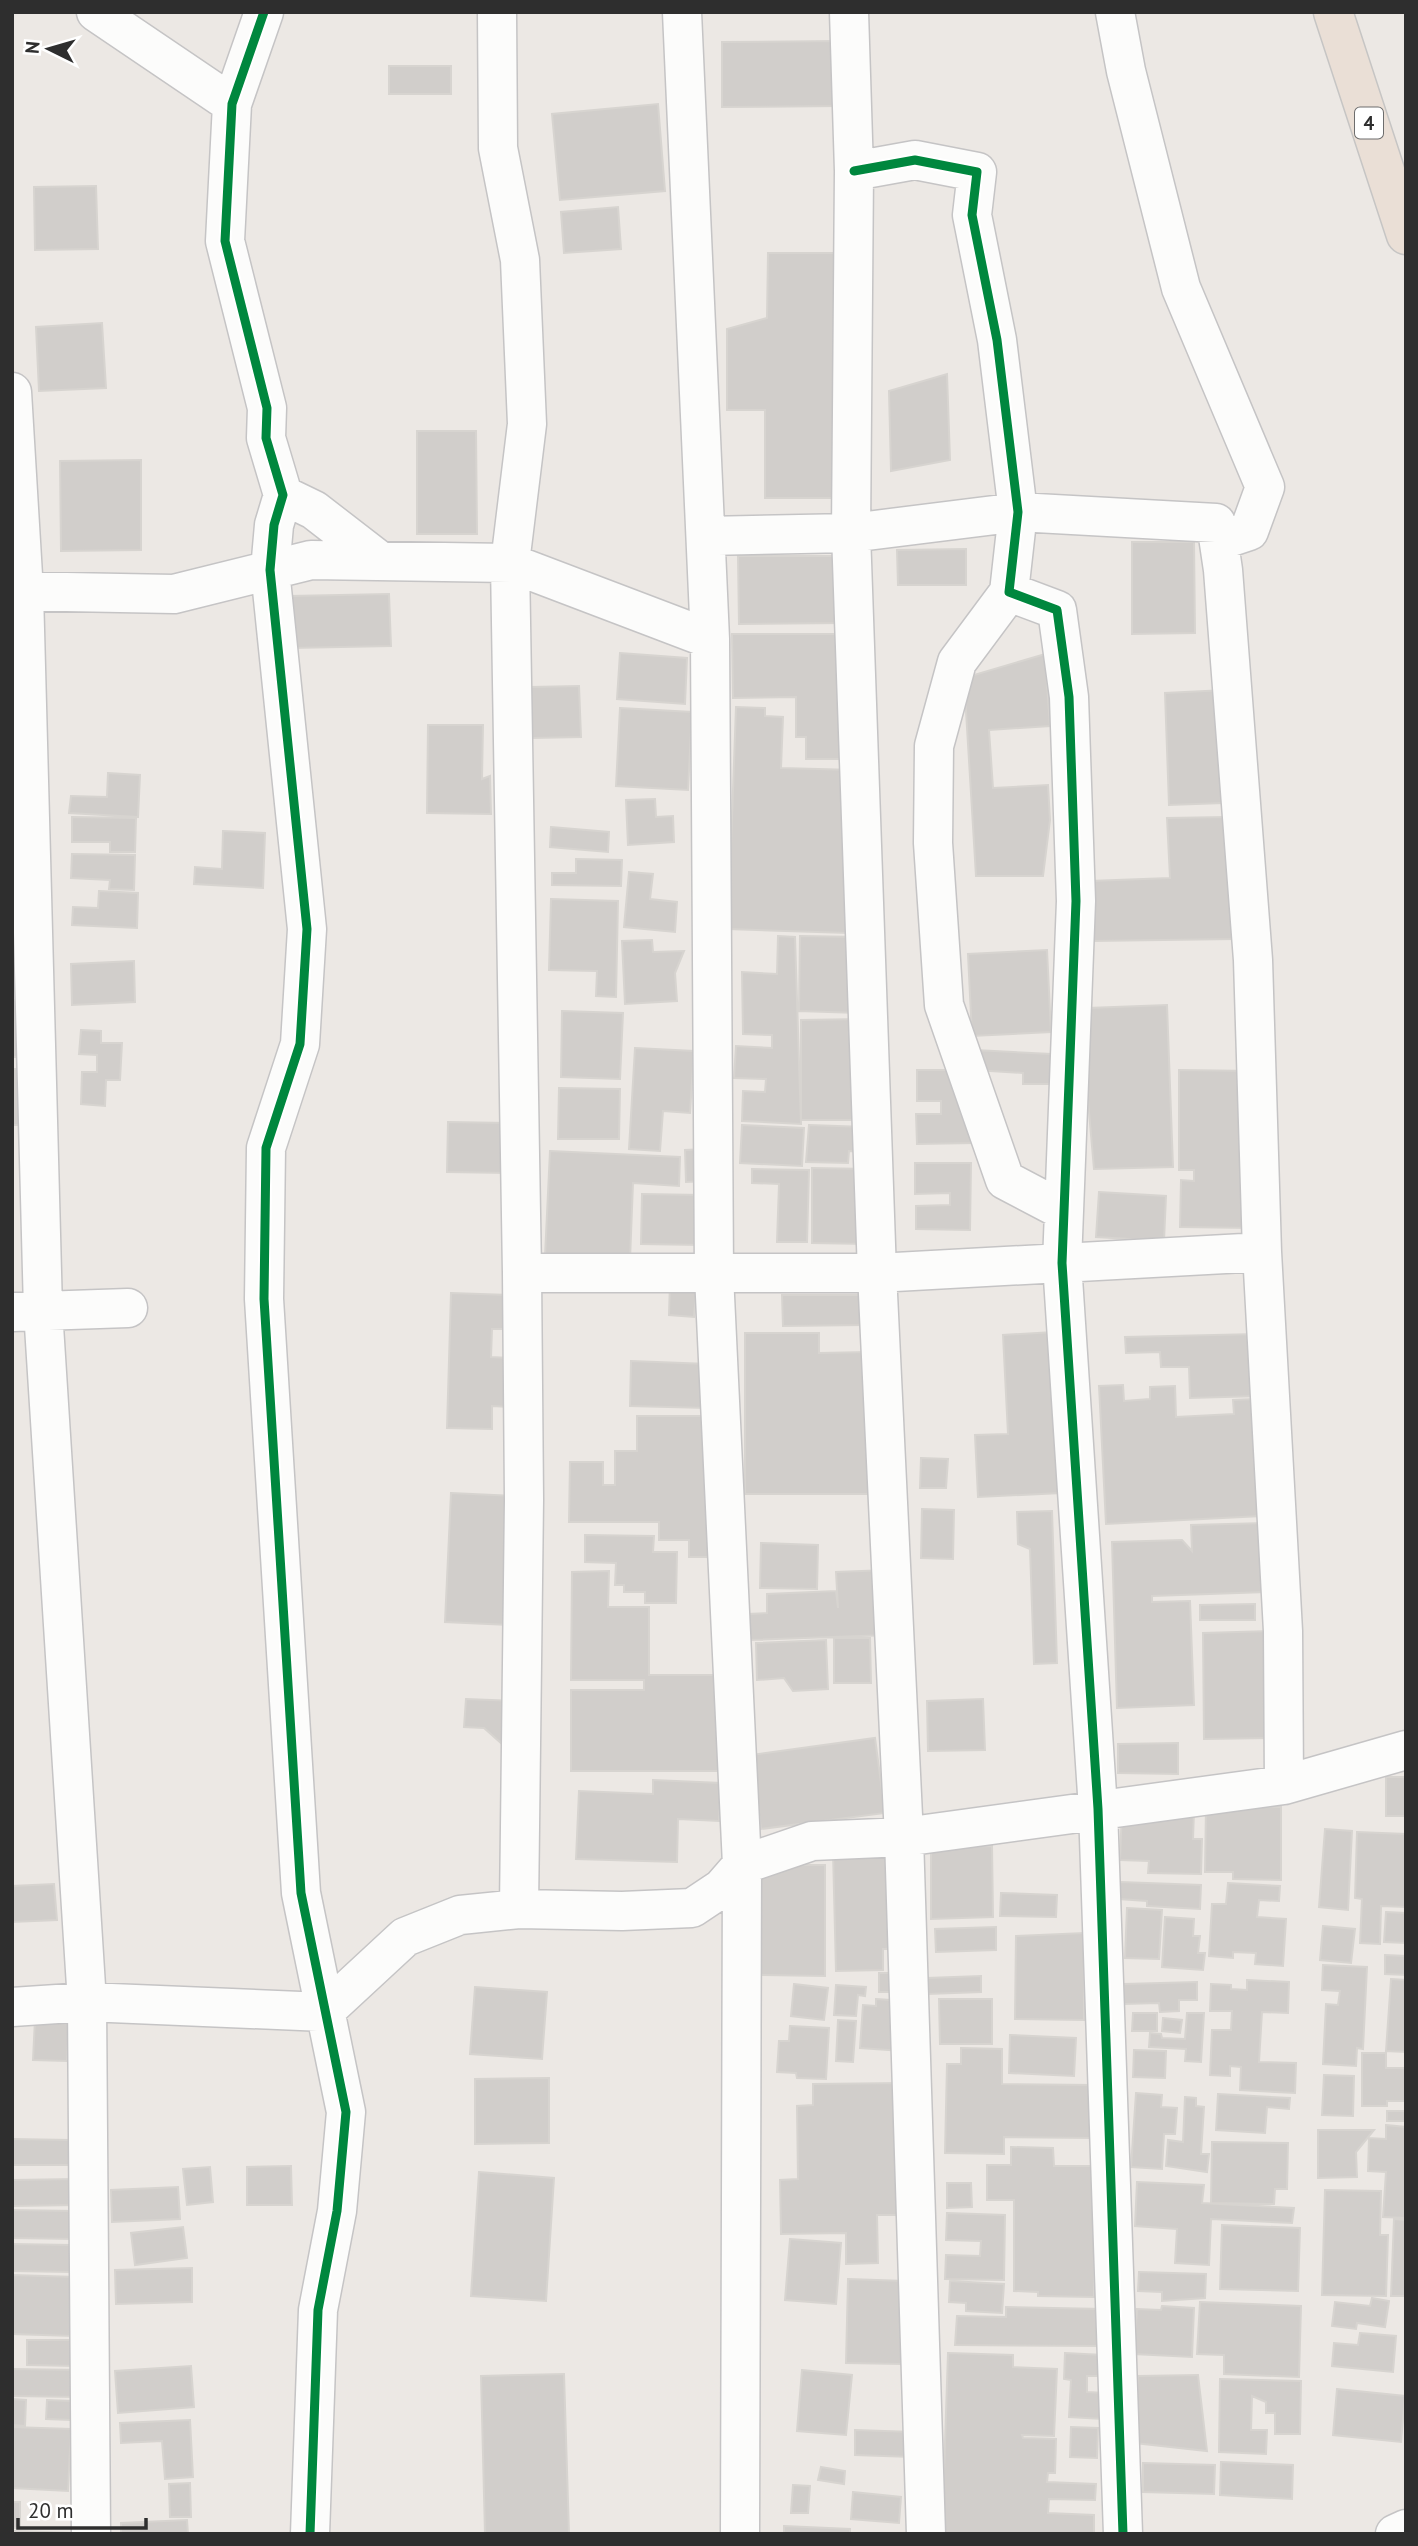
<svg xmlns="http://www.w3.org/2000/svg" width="1418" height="2546" viewBox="0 0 1418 2546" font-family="'PT Sans',sans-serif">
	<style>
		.building { fill: #d1cecb; stroke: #d7d4d0; stroke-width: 2 }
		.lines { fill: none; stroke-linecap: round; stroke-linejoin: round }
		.minor-casing { stroke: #c5c4c5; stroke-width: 41 }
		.highway-casing { stroke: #c6c5c4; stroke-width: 41 }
		.minor { stroke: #fcfcfb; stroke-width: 38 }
		.highway { stroke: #eadfd6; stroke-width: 38 }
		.cycleway-casing { stroke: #fff; stroke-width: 13 }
		.cycleway { stroke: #00873e; stroke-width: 9 }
		.labels { text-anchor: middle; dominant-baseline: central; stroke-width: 5; stroke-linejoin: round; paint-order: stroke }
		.shield { fill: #fff; stroke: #6d6d6d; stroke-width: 2 }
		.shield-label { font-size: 19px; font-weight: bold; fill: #2e2e2e }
	</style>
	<rect width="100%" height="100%" fill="#ece8e4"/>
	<path class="building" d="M839,41V106L722,107V42Z
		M389,66H451V94H389Z
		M658,104L665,191L560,200L552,114Z
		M96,186L98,249L35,250L34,187Z
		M618,207L621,249L564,253L561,212Z
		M768,253H836V498H765V410H727V329L767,318Z
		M102,323L106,388L39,391L36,327Z
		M947,374L950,460L891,471L889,391Z
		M417,431H476L477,534H417Z
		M141,460V550L61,551L60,461Z
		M1132,542H1194L1195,633L1132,634Z
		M966,549V585H898L897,550Z
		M738,556H843V623L739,624Z
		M389,594L391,646L291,648L290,596Z
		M732,634H850L851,759H806V737H796V697L733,698Z
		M620,653L687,658L685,704L617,699Z
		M1045,654L1050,726L989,730L993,788L1048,785L1050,820L1043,876H976L964,678Z
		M579,686L581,737L532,738L531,687Z
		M1246,689L1251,802L1169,805L1165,693Z
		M736,707L765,708V716L783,717L781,768L854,770L848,933L728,929Z
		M620,708L692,712L688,790L616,786Z
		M428,725H483L482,779L490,776L491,814L427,813Z
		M108,773L140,775L138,817L69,813L71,796L107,797Z
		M655,799L656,817L673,816L674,842L628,845L626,800Z
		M72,817L136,818L135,852H110V842H72Z
		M1226,817L1234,939L1092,941L1090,881L1170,878L1167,818Z
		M551,827L609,832L608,852L550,847Z
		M223,831L265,833L263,888L194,884L195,867L222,869Z
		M72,854L135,855L134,890L109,889L110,880L71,878Z
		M576,859L622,860L621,886L552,885V873H576Z
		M629,872L653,874L650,899L677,902L675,932L624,927Z
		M99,891L138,893L137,928L72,925L73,907L98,908Z
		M551,899L618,901L616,997L596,996L597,971L549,970Z
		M778,936L795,937L801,1124L742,1121L743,1091L765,1092L766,1079L734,1078L736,1046L772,1048V1035L743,1034L742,972L777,974Z
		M800,936L860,937L858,1013L799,1011Z
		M652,940L653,952L684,951L675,973L677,1001L625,1004L622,941Z
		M1047,950L1051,1032L972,1036L968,954Z
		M134,961L135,1002L72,1005L71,964Z
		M12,1000H31L30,1057H12Z
		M1167,1005L1173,1167L1094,1169L1087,1089L1088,1008Z
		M562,1011L623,1013L620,1079L561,1077Z
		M863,1019L864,1120H801V1020Z
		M81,1030L101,1031V1043H122L120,1080H106L105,1106L81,1104L82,1072H97V1055L79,1054Z
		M635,1048L694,1051L690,1113L663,1111L660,1151L629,1149Z
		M975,1050L1051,1054L1050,1084H1023V1073L975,1070Z
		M12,1069H30V1125H12Z
		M917,1070H975V1143L917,1144L916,1114H941V1101H917Z
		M1179,1070L1254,1071L1252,1228L1180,1227L1181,1180L1194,1181V1170H1179Z
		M559,1088L620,1089L619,1139H558Z
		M448,1122L508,1123V1173L447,1172Z
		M742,1125L804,1128L802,1166L740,1163Z
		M809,1125L865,1127L864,1152L849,1151L848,1163L806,1162Z
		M707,1149L706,1181L686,1182L685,1150Z
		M550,1151L680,1157L679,1186L633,1183L630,1260L545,1256Z
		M915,1163H971L970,1230L916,1229V1206L950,1205V1193L915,1194Z
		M812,1168L869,1169L868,1244L812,1243Z
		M752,1169L809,1170L807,1242H777L779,1184L752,1183Z
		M1099,1192L1166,1196L1164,1241L1096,1237Z
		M642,1194L702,1195L701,1245L641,1244Z
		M670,1282L697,1284L694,1317L669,1315Z
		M451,1293L509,1295L508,1329H492L491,1357L511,1358L509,1407L492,1406V1429L447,1428Z
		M782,1295H864V1325L783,1326Z
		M1053,1332L1061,1493L978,1497L975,1435L1008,1434L1003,1335Z
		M745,1333H819V1353L869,1352L870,1494H745Z
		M1258,1334L1259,1396L1190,1398L1189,1367H1161L1160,1352L1126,1353L1125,1337Z
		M631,1361L708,1364L707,1408L630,1406Z
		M1123,1385L1124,1401L1150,1399V1387L1175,1386L1176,1417L1234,1414L1233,1400L1255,1399L1261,1516L1106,1524L1099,1386Z
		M637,1416H712L711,1557H689V1540H659V1522H569L570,1462H603V1485H615V1451H637Z
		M921,1458L948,1459L946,1488H920Z
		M451,1493L518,1496L512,1625L445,1622Z
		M922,1509L954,1510L953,1559L921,1558Z
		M1052,1511L1057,1663L1034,1664L1030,1549L1018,1544L1017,1512Z
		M1265,1523L1266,1592L1152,1596V1602L1190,1601L1194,1705L1117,1708L1112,1542L1182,1540L1192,1551L1191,1525Z
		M585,1535L654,1536L653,1552H677L676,1603H645V1592H624V1585H615L616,1563L585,1562Z
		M761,1543L818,1545L817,1589L760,1588Z
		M887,1570L889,1635L749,1640L748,1614L767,1613V1594L836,1591L838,1608L836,1572Z
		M609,1571L608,1607H649V1675H722V1771H571V1690H644V1680H571L572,1572Z
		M1255,1604V1620H1200V1605Z
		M1276,1631L1278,1738L1204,1739L1203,1633Z
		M834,1638H870L871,1683H834Z
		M826,1640L828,1689L793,1691L784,1678L757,1680L756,1643Z
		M466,1699L515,1701L512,1753L484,1728L464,1727Z
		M983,1699L985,1750L928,1751L927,1701Z
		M875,1738L885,1813L761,1829L751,1755Z
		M1178,1743V1774L1118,1773V1744Z
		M1386,1777H1406V1816H1386Z
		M653,1780L721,1783L719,1821L678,1819L677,1862L576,1859L579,1791L653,1794Z
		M1206,1806L1281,1807V1880L1233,1879V1872H1205Z
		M1122,1809L1194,1811L1193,1839H1202L1201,1874L1148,1873L1149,1861L1120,1860Z
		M1325,1829L1352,1831L1348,1910L1319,1907Z
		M1357,1832L1406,1834V1907L1381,1906L1380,1944L1360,1943L1362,1899L1355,1898Z
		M992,1846L993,1917L931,1919V1847Z
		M893,1850L896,1949H883V1970L836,1971L833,1852Z
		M761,1865H825V1976L761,1975Z
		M1120,1882L1201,1885L1200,1909L1147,1906V1901L1119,1899Z
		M1228,1883L1280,1886L1279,1901L1259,1900L1257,1917L1286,1919L1283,1966L1255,1964L1256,1953L1233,1952V1958L1209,1956L1212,1904H1226Z
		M54,1884L57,1920L12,1922V1886Z
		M1001,1893L1057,1895L1056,1917L1000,1916Z
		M1127,1908L1162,1910L1159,1959L1125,1958Z
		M1386,1912L1406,1913V1943L1384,1942Z
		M1165,1917L1194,1919L1193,1936H1200L1198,1953H1205L1203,1970L1162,1967Z
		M1323,1926L1355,1929L1351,1963L1320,1960Z
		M996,1927V1950L936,1952L935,1929Z
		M1084,1933V2020L1015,2019L1016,1936Z
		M1385,1955L1406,1956V1975L1385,1974Z
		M1323,1965L1367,1967L1363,2049L1357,2048L1356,2066L1323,2064L1326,2004L1338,2005L1340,1991L1322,1990Z
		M879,1973H892L903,1992H879Z
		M981,1976V1992L928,1994L927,1978Z
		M1391,1979L1406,1980V2052L1386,2051Z
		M1247,1980L1289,1982L1288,2013L1262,2012L1259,2062L1296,2063L1295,2093L1240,2090L1241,2067L1230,2066V2076L1210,2075L1212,2030H1231L1232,2011H1210L1211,1984L1231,1985V1989L1247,1990Z
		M1197,1982V2000H1179V2011L1160,2012L1159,2003L1124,2004V1984Z
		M794,1984L828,1988L824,2020L791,2016Z
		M836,1985L866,1987L865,1996L858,1995L856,2016L834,2015Z
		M475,1987L547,1992L542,2059L470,2054Z
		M876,1999L905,2001L902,2051L860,2048L863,2005L876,2006Z
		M939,1999H992V2044H940Z
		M1133,2013H1157V2031H1132Z
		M1187,2013H1204L1201,2062L1185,2061L1186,2049L1149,2047L1150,2033L1161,2034L1162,2038L1185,2039Z
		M1163,2018L1182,2020L1180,2033L1162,2031Z
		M35,2019L69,2021L67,2061L33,2060Z
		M838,2020L856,2021L853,2062L836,2061Z
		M790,2026L829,2028L826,2079L797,2078L796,2073L777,2072L779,2041H789Z
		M1010,2035L1076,2038L1074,2076L1009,2073Z
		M961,2048L1002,2049V2084L1093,2085L1092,2138L1004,2137V2154L945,2153L947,2064H961Z
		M1134,2050L1166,2051L1165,2078L1133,2077Z
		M1362,2053H1386V2068H1406V2101H1387V2106H1362Z
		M1324,2075L1354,2076L1353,2116L1322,2115Z
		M549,2078V2143L475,2144V2079Z
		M903,2083L905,2215H877L878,2263L846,2264V2233L781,2234L780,2180L798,2179L797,2106L813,2105V2084Z
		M1136,2093L1162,2095L1161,2107L1177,2108L1175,2134H1164L1162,2169L1131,2167Z
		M1218,2094L1290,2098L1289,2109L1267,2107L1265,2133L1216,2130Z
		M1185,2097L1196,2098V2106L1204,2107L1201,2154H1209L1207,2172L1166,2166L1168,2140L1183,2142Z
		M1387,2111H1406V2121H1387Z
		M1386,2125L1406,2127V2218L1383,2217L1386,2172L1368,2171L1369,2138L1386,2139Z
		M1318,2130H1374L1356,2152L1357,2177L1318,2178Z
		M12,2139L70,2140V2165H12Z
		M1212,2142L1288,2143L1287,2189H1275L1274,2204L1211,2203Z
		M1011,2147L1053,2148L1054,2166H1094V2297L1038,2296V2292L1014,2291V2200H987V2165H1011Z
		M291,2166L292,2205H247V2167Z
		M210,2167L213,2202L187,2205L183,2169Z
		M479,2172L554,2178L546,2301L471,2296Z
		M76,2179L77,2205L12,2206V2180Z
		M1137,2182L1204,2185L1202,2203L1294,2208L1292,2223L1211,2219L1209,2265L1175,2263L1177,2229L1135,2226Z
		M947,2183H971L972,2207L947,2208Z
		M178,2187L180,2219L112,2222L111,2190Z
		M1325,2190L1381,2191L1380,2235H1388L1386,2296L1322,2295Z
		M12,2210L74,2211V2239L12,2238Z
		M947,2213L1005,2215L1004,2280L945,2279L946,2255L980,2256L981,2241L946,2240Z
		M1394,2219L1406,2220V2296H1391Z
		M1222,2225L1300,2228L1298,2291L1220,2289Z
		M183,2227L187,2258L135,2265L131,2233Z
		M790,2239L841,2243L836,2304L785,2300Z
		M12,2244L71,2245V2272L12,2271Z
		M192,2268V2302L116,2304L115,2270Z
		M1139,2272L1206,2274L1205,2298L1162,2301V2292L1138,2291Z
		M12,2275L76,2277L73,2336L12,2334Z
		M848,2279L905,2281L902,2364L846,2363Z
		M950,2281L1004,2284L1002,2313L966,2311V2303L949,2302Z
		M1372,2298L1389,2301L1385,2327L1357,2323L1356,2329L1332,2326L1335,2302L1370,2306Z
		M1200,2302L1301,2306L1299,2377L1224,2374V2355L1197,2354Z
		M1162,2306L1194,2308L1192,2357L1134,2354L1137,2309L1161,2310Z
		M1006,2307L1103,2309V2346L955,2345L957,2316L1006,2317Z
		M1360,2333L1396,2336L1393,2372L1332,2366L1334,2343L1358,2345Z
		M27,2340H76V2366L27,2365Z
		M948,2353L1013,2355V2367L1057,2369L1054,2436L1022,2435L1023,2438L1056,2439L1055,2473H1048L1047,2482L1096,2484L1095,2500L1049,2499L1048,2513L1094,2515V2534H942Z
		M1065,2353L1103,2355L1102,2376H1087V2392L1105,2393L1103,2419L1069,2417L1071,2380L1064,2379Z
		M191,2366L194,2407L118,2413L115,2371Z
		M12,2369L81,2370L80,2397L12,2396Z
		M802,2370L852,2375L846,2435L797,2431Z
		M564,2374L569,2534H485L481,2376Z
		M1198,2375L1207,2451L1135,2443L1138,2376Z
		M1220,2379L1301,2381L1300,2434H1275V2413H1266V2402L1252,2396L1251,2430H1267L1266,2454L1219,2452Z
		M1337,2389L1405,2396L1401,2442L1333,2435Z
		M12,2399L26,2400L25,2426L12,2425Z
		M47,2400L72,2401L71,2420L46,2419Z
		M190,2420L193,2477L165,2479L162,2441L121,2443L120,2423Z
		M12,2427L71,2429L68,2491L12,2488Z
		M1071,2427L1098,2428L1097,2458L1070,2457Z
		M855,2430L913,2432L912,2457L855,2455Z
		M1221,2462L1293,2465L1292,2499L1220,2495Z
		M1143,2463L1215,2465L1214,2494L1143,2492Z
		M821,2467L845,2471L844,2484L818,2480Z
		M190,2483L191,2517H170L169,2484Z
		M793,2485L810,2486L808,2513H791Z
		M853,2492L901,2497L899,2523L851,2519Z
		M12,2502H20V2528H12Z
		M187,2520L188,2534H121V2523Z
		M784,2526L850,2529V2534H784Z
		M12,2531L76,2533V2534H12Z"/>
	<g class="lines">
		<g class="minor-casing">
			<path id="minor" d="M96,12L232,104
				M264,12L232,104L225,241L267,408L266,438L283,495L274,525L270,570L307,929L300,1044L266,1148L264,1299L301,1893L346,2112L337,2211L318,2310L310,2534
				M497,12L498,148L520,260L527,424L510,563L522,1273L524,1500L519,1909
				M682,12L710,639L714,1275L742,1865L740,2534
				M849,12L854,171L851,533L877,1273L904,1837L926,2534
				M1115,12L1126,71L1181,288L1265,487L1249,531L1219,541
				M854,171L915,160L977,172L972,215L997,340L1018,512L1009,592L1057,610L1069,697L1076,901L1062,1263L1098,1809L1123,2534
				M12,392L24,592L43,1310L87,2002L91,2534
				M283,495L314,510L380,561
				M706,536L851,533L1018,512L1216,523L1223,570L1253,960L1262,1252L1283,1631L1284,1785
				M12,591L174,594L311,560L510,563L710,639
				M1009,592L957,662L934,746L933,843L944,1005L1005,1180L1064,1211
				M522,1273H877L1262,1252
				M12,1312L128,1308
				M12,2007L87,2002L324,2012L405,1937L460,1915L519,1909L622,1911L692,1908L722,1888L742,1865L812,1841L904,1837L1284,1785L1406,1750
				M1395,2534L1406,2529"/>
		</g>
		<g class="highway-casing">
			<path id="highway" d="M1333,12L1406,235"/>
		</g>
		<use href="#minor" class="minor"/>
		<use href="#highway" class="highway"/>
		<g class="cycleway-casing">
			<path id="cycleway" d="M264,12L232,104L225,241L267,408L266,438L283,495L274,525L270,570L307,929L300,1044L266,1148L264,1299L301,1893L346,2112L337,2211L318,2310L310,2534
				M854,171L915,160L977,172L972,215L997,340L1018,512L1009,592L1057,610L1069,697L1076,901L1062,1263L1098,1809L1123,2534"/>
		</g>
		<use href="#cycleway" class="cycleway"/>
	</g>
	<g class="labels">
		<rect class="shield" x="1355" y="107.5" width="28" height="31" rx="5"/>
		<g class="shield-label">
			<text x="1369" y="123">4</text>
		</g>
	</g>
	<rect width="1418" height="2546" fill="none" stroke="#2e2e2e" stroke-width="28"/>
	<g transform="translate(49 49) rotate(275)" stroke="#ffffff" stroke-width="5" paint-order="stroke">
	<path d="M0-5L12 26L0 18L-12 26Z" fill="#2e2e2e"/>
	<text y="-10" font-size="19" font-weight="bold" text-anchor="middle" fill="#2e2e2e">N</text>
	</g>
	<path d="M18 2518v10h128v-10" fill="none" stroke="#2e2e2e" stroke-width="3.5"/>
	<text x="28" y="2518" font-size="21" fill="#2e2e2e" stroke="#ffffff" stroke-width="5" paint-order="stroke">20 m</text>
</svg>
